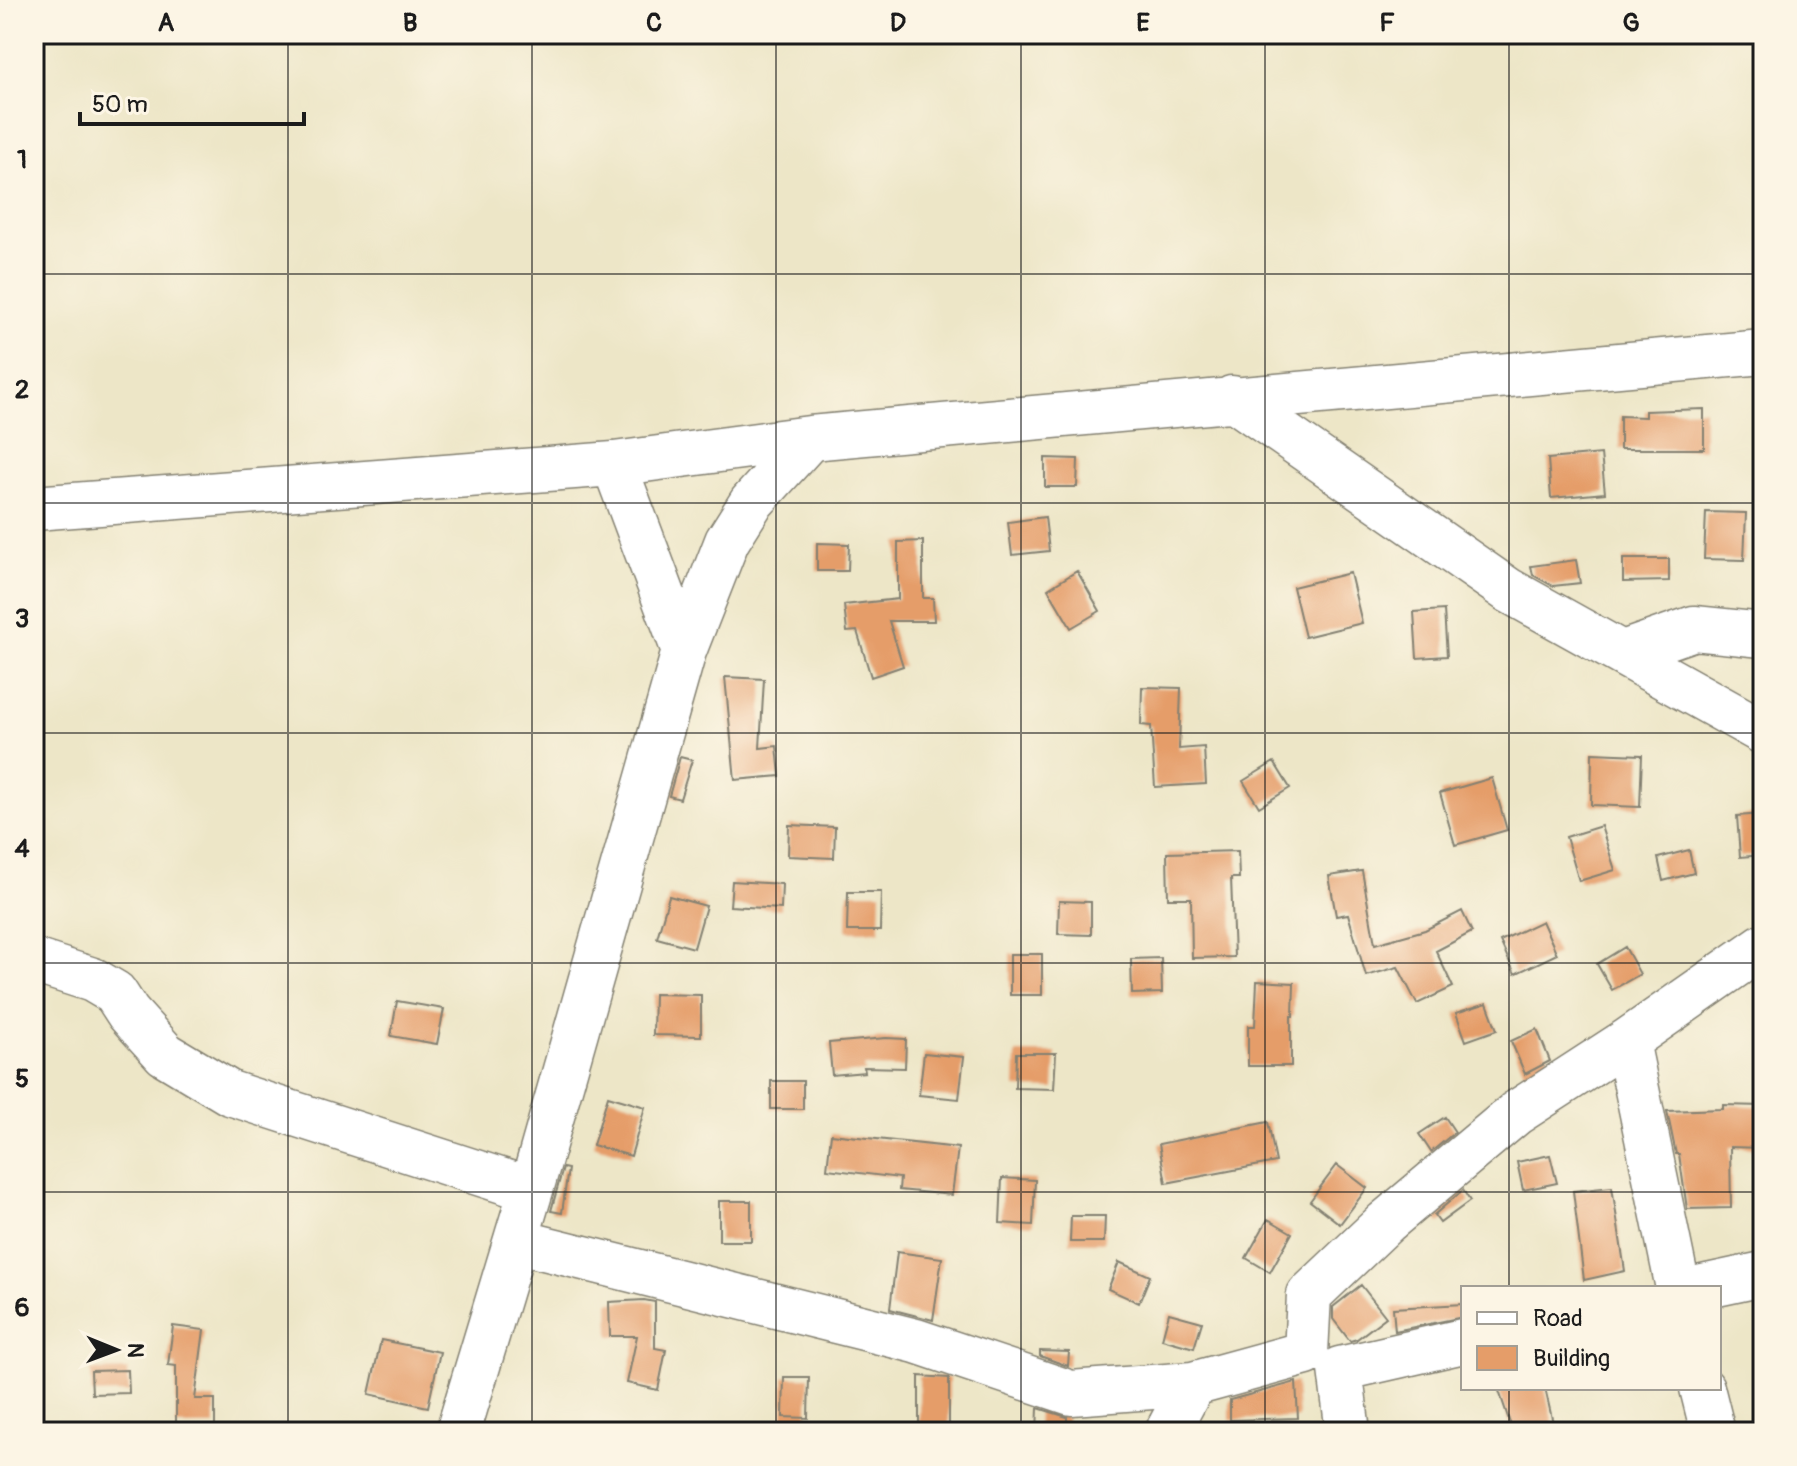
<svg xmlns="http://www.w3.org/2000/svg" width="1797" height="1466" viewBox="0 0 1797 1466" font-family="Pangolin,sans-serif">
	<style>
		.building { fill: #e59d69 }
		.lines { fill: none; stroke-linecap: round; stroke-linejoin: round }
		.minor-casing { stroke: #848172; stroke-width: 47 }
		.minor { stroke: #fff; stroke-width: 44 }
		.grid { fill: none; stroke: #1c1c1c; stroke-width: 2; stroke-opacity: 0.55 }
		.neatline { fill: none; stroke: #1c1c1c; stroke-width: 3 }
		.grid-label { font-size: 26px; text-anchor: middle; font-weight: bold; fill: #1c1c1c }
	</style>
	<rect width="100%" height="100%" fill="#fcf5e5"/>
	<filter id="ink" filterUnits="userSpaceOnUse"><feTurbulence type="fractalNoise" baseFrequency=".0125" numOctaves="2"/><feDisplacementMap in="SourceGraphic" scale="16" xChannelSelector="R" yChannelSelector="G"/><feConvolveMatrix kernelMatrix="1 2 1 2 8 2 1 2 1" color-interpolation-filters="sRGB"/></filter>
	<filter id="wash" filterUnits="userSpaceOnUse"><feTurbulence type="fractalNoise" baseFrequency=".006" numOctaves="4" result="noise"/><feDisplacementMap in="SourceGraphic" scale="32" xChannelSelector="R" yChannelSelector="G"/><feGaussianBlur stdDeviation="1.8" result="paint"/><feColorMatrix in="noise" values="0 0 0 0 0 0 0 0 0 0 0 0 0 0 0 0 0 1.4 0 .05"/><feComposite in="paint" operator="in"/></filter>
	<g filter="url(#wash)">
		<rect width="100%" height="100%" fill="#ede6c7"/>
		<g id="blocks">
			<path class="building" d="M1704,409V449H1620V416L1645,417V411Z
				M1601,454L1605,493L1551,498L1548,459Z
				M1045,458L1078,459L1077,487H1045Z
				M1706,512L1746,513L1744,560L1704,559Z
				M1045,517L1049,551L1012,555L1008,522Z
				M923,541V598H933L934,621H889L903,666L871,677L857,631L847,632L844,605L898,599V542Z
				M817,543L849,544L848,571H817Z
				M1623,559H1669V581L1623,582Z
				M1576,560L1580,583L1553,586L1533,575L1531,566Z
				M1077,571L1100,611L1071,628L1048,589Z
				M1350,573L1362,623L1305,637L1293,587Z
				M1444,610L1447,656L1417,658L1414,612Z
				M725,677L764,679L760,748L777,746L780,776L735,780Z
				M1142,687L1181,688L1179,749L1204,747L1206,784L1155,787L1151,726L1141,725Z
				M1592,753L1642,755L1640,807L1591,805Z
				M680,757L692,760L680,799L669,796Z
				M1274,762L1290,788L1259,807L1243,781Z
				M1492,778L1507,830L1455,845L1440,793Z
				M1763,814V855L1740,857L1737,816Z
				M789,825L835,827L834,858L788,856Z
				M1601,826L1615,870L1579,881L1566,837Z
				M1689,850L1694,873L1663,881L1658,858Z
				M1238,851L1239,878H1231L1234,957L1192,958L1191,898H1168L1167,853Z
				M1362,871L1375,944L1425,930L1462,911L1472,932L1436,951L1453,987L1417,1004L1398,967L1366,976L1348,914L1336,916L1329,876Z
				M732,881L782,884L781,909L730,906Z
				M848,892H881L880,931H847Z
				M669,896L706,906L694,948L657,938Z
				M1059,901L1091,902V935L1058,934Z
				M1542,921L1557,954L1515,974L1500,941Z
				M1625,947L1640,974L1612,990L1597,964Z
				M1010,954H1042V995H1010Z
				M1161,958L1162,993L1132,994L1131,959Z
				M1257,981L1294,983L1293,1016H1291V1066H1248V1026H1255Z
				M654,994L701,995V1036L653,1035Z
				M397,1001L444,1009L437,1044L391,1036Z
				M1487,1003L1497,1030L1466,1041L1456,1013Z
				M1537,1029L1550,1061L1525,1074L1511,1041Z
				M886,1038L906,1039L905,1068L864,1067L865,1072L832,1075L829,1043Z
				M924,1053L964,1057L959,1099L919,1095Z
				M1016,1053H1056L1054,1089L1015,1088Z
				M771,1081H803V1109H771Z
				M608,1096L645,1107L631,1156L593,1145Z
				M1723,1105L1763,1106V1148L1730,1147L1731,1208L1687,1209L1679,1154H1676L1667,1111L1723,1109Z
				M1445,1117L1455,1132L1431,1152L1419,1134Z
				M1268,1122L1276,1162L1166,1183L1159,1144Z
				M831,1134L958,1148L952,1195L899,1190L900,1178L827,1169Z
				M1550,1155L1557,1183L1523,1190L1517,1162Z
				M1337,1165L1367,1188L1340,1224L1310,1201Z
				M563,1168L568,1169L562,1213L551,1211Z
				M1002,1178L1035,1180L1033,1225L1000,1223Z
				M1612,1187L1625,1271L1584,1280L1573,1191Z
				M1463,1190L1470,1201L1440,1223L1434,1215Z
				M719,1201H751V1241H719Z
				M1071,1216H1105L1104,1242H1070Z
				M1268,1219L1292,1233L1270,1272L1246,1258Z
				M897,1252L942,1258L933,1320L890,1309Z
				M1119,1262L1150,1276L1139,1303L1108,1289Z
				M1361,1285L1386,1317L1357,1339L1350,1341L1333,1319V1307Z
				M644,1300L655,1302V1348L666,1350L658,1390L627,1383L637,1336H610L609,1302Z
				M1463,1304V1317L1395,1331L1393,1308Z
				M1169,1313L1202,1322L1194,1348L1162,1339Z
				M173,1326L204,1330L195,1399H215V1426H176V1366L168,1365Z
				M381,1340L440,1352L428,1407L369,1394Z
				M1040,1351L1069,1352L1068,1366L1040,1356Z
				M128,1370L129,1393L92,1394L91,1371Z
				M919,1376L949,1378V1425H919Z
				M784,1377H809L808,1418L783,1417Z
				M1296,1382L1298,1418L1230,1420V1400Z
				M1498,1388H1545L1555,1432H1513Z
				M1038,1408L1067,1417V1432H1037Z"/>
		</g>
	</g>
	<g filter="url(#ink)">
		<use href="#blocks" fill-opacity="0" stroke="#848172" stroke-width="2"/>
		<g class="lines">
			<g class="minor-casing">
				<path id="minor" d="M1232,398L1508,590L1763,732
					M614,464L684,651
					M34,508L614,464L810,438L1763,352
					M1623,653L1694,628L1763,635
					M34,961L93,980L115,993L128,1013L165,1054L230,1093L531,1190
					M1627,1041L1678,1288
					M516,1241L916,1341L1071,1393L1193,1384
					M1698,1288L1763,1274
					M1702,1388L1713,1432
					M458,1432L531,1190L684,651L727,541L751,503L810,438
					M1167,1432L1193,1384L1306,1353L1309,1295L1386,1222L1516,1113L1627,1041L1763,946
					M1348,1432L1340,1369L1463,1341"/>
			</g>
			<use href="#minor" class="minor"/>
		</g>
	</g>
	<path class="grid" d="M288,34V1432M532,34V1432M776,34V1432M1021,34V1432M1265,34V1432M1509,34V1288M34,274H1763M34,503H1763M34,733H1763M34,963H1763M34,1192H1763M1509,1388V1432"/>
	<rect width="1797" height="1466" fill="none" stroke="#fcf5e5" stroke-width="88"/>
	<rect x="1461" y="1286" width="260" height="104" fill="#fcf5e5" stroke="#a29e95" stroke-width="2"/>
	<rect x="1477" y="1312" width="40" height="12" fill="#ffffff" stroke="#a29e95" stroke-width="2"/>
	<text x="1533" y="1326" font-size="24" fill="#1c1c1c">Road</text>
	<rect x="1477" y="1346" width="40" height="24" fill="#e59d69" stroke="#a29e95" stroke-width="2"/>
	<text x="1533" y="1366" font-size="24" fill="#1c1c1c">Building</text>
	<g transform="translate(116 1350) rotate(91)" stroke="#fcf5e5" stroke-width="6" paint-order="stroke">
	<path d="M0-6L14 30L0 20L-14 30Z" fill="#1c1c1c"/>
	<text y="-12" font-size="22" font-weight="bold" text-anchor="middle" fill="#1c1c1c">N</text>
	</g>
	<path d="M80 112v12h224v-12" fill="none" stroke="#1c1c1c" stroke-width="4"/>
	<text x="92" y="112" font-size="24" fill="#1c1c1c" stroke="#fcf5e5" stroke-width="6" paint-order="stroke">50 m</text>
	<rect x="44" y="44" width="1709" height="1378" class="neatline"/>
	<g class="grid-label">
		<text x="166" y="31">A</text>
		<text x="410" y="31">B</text>
		<text x="654" y="31">C</text>
		<text x="898" y="31">D</text>
		<text x="1143" y="31">E</text>
		<text x="1387" y="31">F</text>
		<text x="1631" y="31">G</text>
		<text x="22" y="168">1</text>
		<text x="22" y="398">2</text>
		<text x="22" y="627">3</text>
		<text x="22" y="857">4</text>
		<text x="22" y="1087">5</text>
		<text x="22" y="1316">6</text>
	</g>
</svg>
